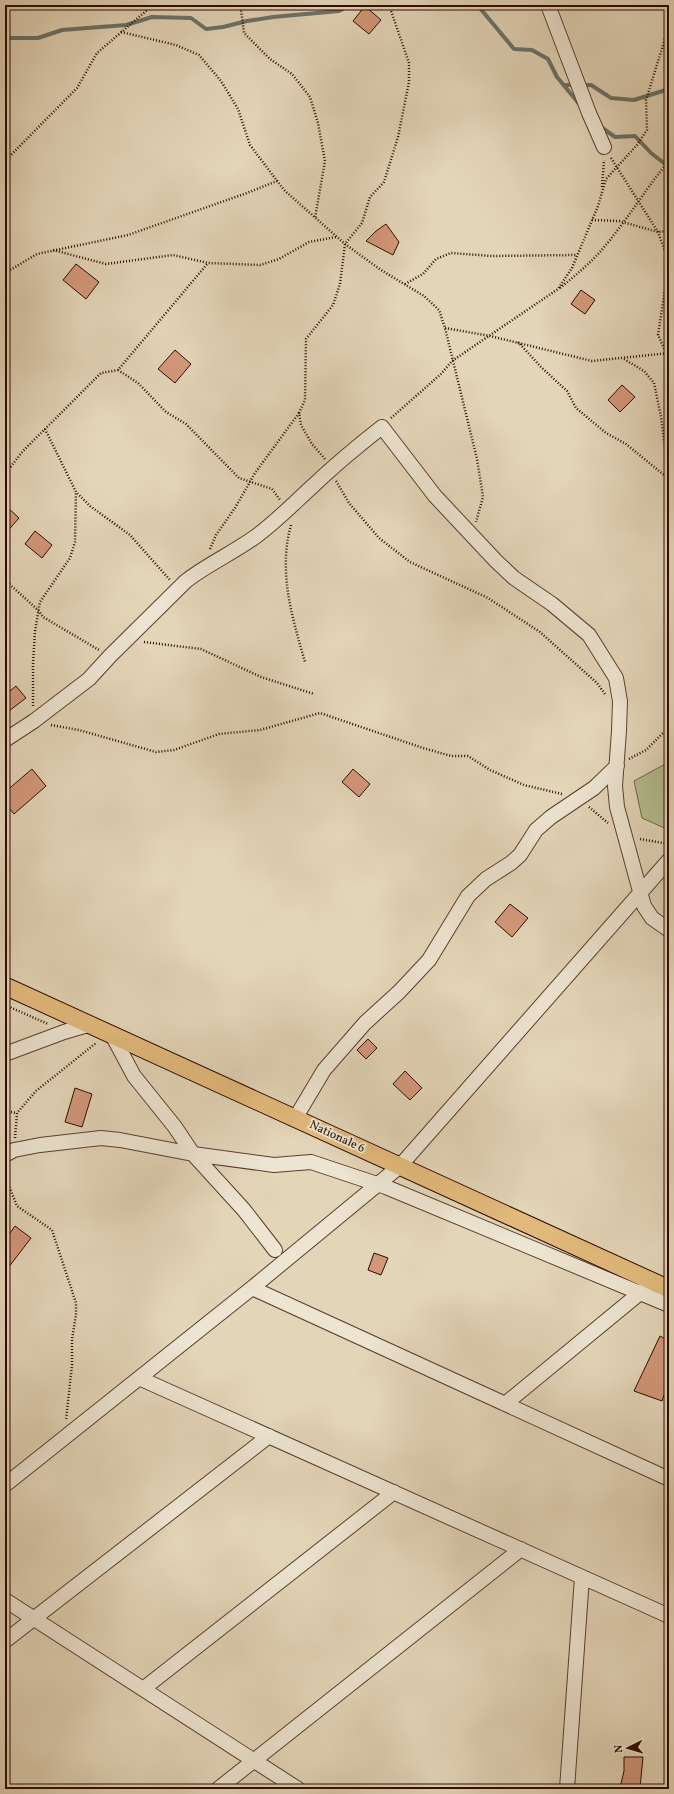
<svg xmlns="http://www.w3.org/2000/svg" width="674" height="1794" viewBox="0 0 674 1794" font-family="Vollkorn,serif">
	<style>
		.green { fill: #b3bd8f; stroke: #706448 }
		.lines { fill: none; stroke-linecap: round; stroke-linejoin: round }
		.stream { stroke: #6b7368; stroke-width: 4 }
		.building { fill: #d3987a; stroke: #2c0b00 }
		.minor-casing { stroke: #5a3e2e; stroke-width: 16 }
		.major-casing { stroke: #2c0b00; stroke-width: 19 }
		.path { stroke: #2c0b00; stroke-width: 2.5; stroke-dasharray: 1 2; stroke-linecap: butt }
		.minor { stroke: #ede4d1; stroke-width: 14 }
		.major { stroke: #e2ba7c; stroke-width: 17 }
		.labels { text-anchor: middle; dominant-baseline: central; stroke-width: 4; stroke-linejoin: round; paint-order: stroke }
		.street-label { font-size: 12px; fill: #2c0b00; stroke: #ede4d1 }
	</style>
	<rect width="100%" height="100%" fill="#e3d5b8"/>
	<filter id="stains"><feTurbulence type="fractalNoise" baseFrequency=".005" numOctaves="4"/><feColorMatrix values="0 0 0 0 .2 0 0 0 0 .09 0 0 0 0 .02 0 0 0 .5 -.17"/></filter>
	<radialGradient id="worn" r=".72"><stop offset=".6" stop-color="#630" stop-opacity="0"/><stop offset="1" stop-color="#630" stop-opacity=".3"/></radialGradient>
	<path class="green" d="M669,762V830L642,818L634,781Z"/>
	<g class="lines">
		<path class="stream" d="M441,5L457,8L479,7L514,49L532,50L548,59L557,77L580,105
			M5,38H38L62,30L126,25L152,17L191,18L206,29L223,27L247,21L273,17L339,11L351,5
			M564,85H591L611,98L634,100L669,89
			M601,127L615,137L635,136L651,153L669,167"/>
	</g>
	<path class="building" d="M365,6L381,20L369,34L353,21Z
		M386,224L399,242L393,255L366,241L376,231Z
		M76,264L99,282L86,299L63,280Z
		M581,290L595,300L585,314L571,304Z
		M175,350L191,364L175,383L158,369Z
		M622,385L635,397L620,412L608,400Z
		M5,505L19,518L5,534Z
		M35,531L52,545L42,558L25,544Z
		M16,686L26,698L5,714V695Z
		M32,769L46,786L14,814L5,803V792Z
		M353,769L370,784L359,797L342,782Z
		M510,904L528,918L512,937L495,922Z
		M368,1039L377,1048L366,1059L357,1050Z
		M405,1071L422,1088L410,1100L393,1084Z
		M75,1088L92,1094L82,1127L65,1122Z
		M15,1226L31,1238L5,1272V1240Z
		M374,1253L388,1258L381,1275L368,1270Z
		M660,1336L669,1341V1381L662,1401L634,1391Z
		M624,1757H643L640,1788H620L624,1771Z"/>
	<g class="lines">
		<g class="minor-casing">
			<path id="minor" d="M548,5L589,113L604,147
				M5,740L34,721L89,679L110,656L186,581C208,564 233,553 255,537C277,521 295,502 315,484C336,464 359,445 382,427L435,496L496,561L514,578L552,604L589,635L616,678L620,701L619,731L615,786L617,807L644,906L652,918L669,930
				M111,1033L134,1076L175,1127L193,1154L244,1210L275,1250
				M5,1054L64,1032L91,1024
				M296,1117L324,1070L365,1023L399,992L429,960L468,896L486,879L511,863L520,855L536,830L551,817L594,788L617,766
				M5,1155L14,1150L40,1145L101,1138L120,1140L193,1154L274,1165L311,1162L386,1187L669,1305
				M252,1288L669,1479
				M139,1378L669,1616
				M505,1404L646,1288
				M5,1485L252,1288L400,1166L669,860
				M5,1600L298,1789
				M5,1641L269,1436
				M143,1689L394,1492
				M218,1789L521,1549
				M567,1789L582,1577"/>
		</g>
		<g class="major-casing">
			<path id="major" d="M5,986L669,1289"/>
		</g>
		<path class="path" d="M239,5L241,10L244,33L270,59L292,74L310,97L318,123L325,161L315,218
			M121,32L176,45L199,55L221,81L238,109L250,145L284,190L345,244L381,270L424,296L439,310L445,328L477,459L483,497L476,522
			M611,158L658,232L666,254L668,270L658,335L669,359
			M5,161L77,88L97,53L153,5
			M602,187L604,160
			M592,220L619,221L658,232L669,231
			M53,250L106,264L173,255L208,263L260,265L279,259L309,242L336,237
			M5,273L37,254L128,235L247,193L277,181
			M405,284L423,274L436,259L451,253L492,256L577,255
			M560,288C576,275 592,262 605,246C628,219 646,188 669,161
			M445,328L490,336L592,361L669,353
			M518,342L541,367L567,391L576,408L606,433L626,444L669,479
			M624,359L644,371L654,383L661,417L669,478
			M118,370L138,383L166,412L186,424L239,478L272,489L280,500
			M391,418L441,374L452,361L558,289L572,268L598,206L606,179L637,145L647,130L646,100L669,26
			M45,429L76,492L90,506L130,535L170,580
			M325,459L312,444L301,425L299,413L305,400L306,339L333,305L340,284L345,244L362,223L370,197L384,182L398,137L409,82V63L389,5
			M5,474L23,451L101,373L118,370L208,263
			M336,481L349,503L379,538L410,562L488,598L540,632L597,683L605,694
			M291,525C278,572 292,617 305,662
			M210,549L216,535L235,508L255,473L299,413
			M5,580L39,611L43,617L99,650
			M144,642L201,649L261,677L314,694
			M33,706V664L35,631L40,602L70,558L75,542L76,492
			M51,725L79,730L156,752L174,750L219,734L260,730L320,713L423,748L451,756H468L490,770L524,785L562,794
			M629,759L646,750L669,727
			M589,807L608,823
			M640,839L669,844
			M667,942L669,949
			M5,1005L48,1024
			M5,1111L17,1113
			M669,1132L665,1148L669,1191
			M15,1138L17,1113L36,1091L96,1043
			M5,1176L17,1206L52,1230L76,1303V1315L72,1339V1365L66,1420"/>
		<use href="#minor" class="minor"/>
		<use href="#major" class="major"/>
	</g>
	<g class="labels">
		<g class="street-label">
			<text transform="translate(337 1137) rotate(25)">Nationale 6</text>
		</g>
	</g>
	<rect width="674" height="1794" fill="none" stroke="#e3d5b8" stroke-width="20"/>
	<rect x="6" y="6" width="662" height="1782" fill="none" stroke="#2c0b00" stroke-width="2"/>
	<rect x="10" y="10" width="654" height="1774" fill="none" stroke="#2c0b00"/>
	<g transform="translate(628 1748) rotate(265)" stroke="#ede4d1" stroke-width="3" paint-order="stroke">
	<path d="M0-3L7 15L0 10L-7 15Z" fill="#2c0b00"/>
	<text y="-6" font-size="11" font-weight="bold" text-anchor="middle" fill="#2c0b00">N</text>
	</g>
	<rect width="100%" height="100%" filter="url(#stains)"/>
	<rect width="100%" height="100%" fill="url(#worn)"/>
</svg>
